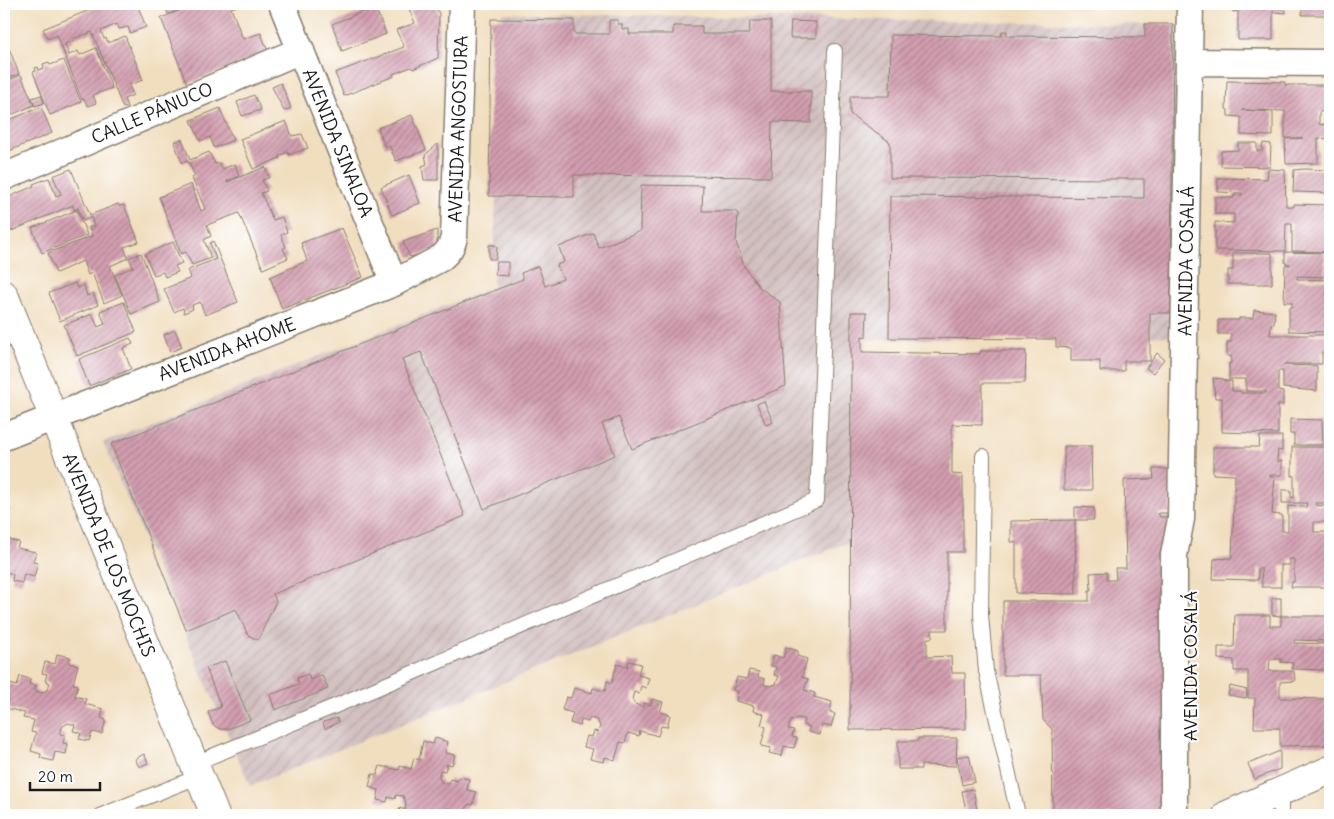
<svg xmlns="http://www.w3.org/2000/svg" width="1334" height="819" viewBox="0 0 1334 819" font-family="Delius,sans-serif">
	<style>
		.industrial { fill: url(#industrial-furrows) }
		.building { fill: url(#building-hatch) }
		.lines { fill: none; stroke-linecap: round; stroke-linejoin: round }
		.service-casing { stroke: #867d6e; stroke-width: 16 }
		.minor-casing { stroke: #867d6e; stroke-width: 29 }
		.secondary-casing { stroke: #867d6e; stroke-width: 30 }
		.service { stroke: #fff; stroke-width: 14 }
		.minor { stroke: #fff; stroke-width: 26 }
		.secondary { stroke: #fff; stroke-width: 28 }
		.labels { text-anchor: middle; dominant-baseline: central; stroke-width: 4.5; stroke-linejoin: round; paint-order: stroke }
		.street-label { font-size: 18px; fill: #1c1c1c; stroke: #fff }
	</style>
	<defs>
		<pattern id="industrial-furrows" width="10" height="10" patternUnits="userSpaceOnUse" patternTransform="scale(1.25)"><rect width="10" height="10" fill="#d2bfc0"/><path d="M-1 1l2-2M0 10L10 0M9 11l2-2" fill="none" stroke="#b4a4a4"/></pattern>
		<pattern id="building-hatch" width="6" height="6" patternUnits="userSpaceOnUse" patternTransform="scale(1.25)"><rect width="6" height="6" fill="#d39eb0"/><path d="M-1 1l2-2M0 6l6-6M5 7l2-2" fill="none" stroke="#aa808e"/></pattern>
	</defs>
	<rect width="100%" height="100%" fill="#fff"/>
	<filter id="ink" filterUnits="userSpaceOnUse"><feTurbulence type="fractalNoise" baseFrequency=".02" numOctaves="2"/><feDisplacementMap in="SourceGraphic" scale="10" xChannelSelector="R" yChannelSelector="G"/><feConvolveMatrix kernelMatrix="1 2 1 2 8 2 1 2 1" color-interpolation-filters="sRGB"/></filter>
	<filter id="wash" filterUnits="userSpaceOnUse"><feTurbulence type="fractalNoise" baseFrequency=".0096" numOctaves="4" result="noise"/><feDisplacementMap in="SourceGraphic" scale="20" xChannelSelector="R" yChannelSelector="G"/><feGaussianBlur stdDeviation="1.12" result="paint"/><feColorMatrix in="noise" values="0 0 0 0 0 0 0 0 0 0 0 0 0 0 0 0 0 1.4 0 .05"/><feComposite in="paint" operator="in"/></filter>
	<g filter="url(#wash)">
		<rect width="100%" height="100%" fill="#f1debf"/>
		<path class="industrial" d="M502,13L1177,25L1178,336L866,340L858,538L250,786L103,442L493,287Z"/>
		<g id="blocks">
			<path class="building" d="M104,4H137L146,27L130,33L128,27L119,29L117,24L101,31L104,39L106,38L108,43L125,36L143,80L129,85L133,95L124,99L127,107L123,108L92,32L72,39L73,41L65,44L69,55L78,51L80,55L96,48L112,88L93,95L96,103L88,106L84,99L82,100L57,35L48,39L43,29Z
				M164,4H193L168,14Z
				M197,4H243L231,8L243,39L261,33L268,52L187,84L161,18Z
				M407,4H435L439,14L438,58L413,69L411,67L393,74L394,76L344,96L335,73L404,47L396,30L415,23Z
				M1233,4L1285,5L1286,13L1273,12V40H1238V11L1233,12Z
				M1302,4H1330V15H1302Z
				M375,7L386,34L342,51L332,24Z
				M491,19L574,20V34H609V20H618V24H622V29H629V34H673V26H702V34H749L750,21H771V91H811V123L772,122L771,177L574,175V197L489,196Z
				M791,21L816,22V38H790Z
				M1145,24H1173L1171,313H1150V361H1124V371H1100V361H1071V348L1056,347V339L889,338L890,196L1144,198V179L890,178V142L850,114V96H890L891,35L1001,36L1002,31H1007V36L1145,37Z
				M8,46L19,74L4,80V48Z
				M64,60L81,102L50,115L33,72L36,71L35,68L38,67L39,70L44,68L43,64L49,62L50,65Z
				M21,75L34,105L4,118V82Z
				M1227,81L1285,82V85H1326V87H1330V119H1327V111L1319,112V124L1329,125V139L1318,138V163L1286,164L1285,139L1303,138H1285V111L1242,110L1273,112V136L1241,135V117L1228,116V110L1226,109Z
				M281,83L291,108L284,111L272,87Z
				M41,95L44,103L35,106L32,98Z
				M254,95L261,110L242,116L237,102Z
				M41,107L52,133L4,153V122Z
				M220,108L233,140L214,148L210,137L200,141L191,120Z
				M412,115L426,150L396,161L389,145L385,147L378,128Z
				M286,121L292,136L302,134L308,148L289,155L288,152L279,156L280,158L253,169L240,139Z
				M182,139L190,160L209,152L215,164L219,163L222,169L235,164L239,176L227,181V182L265,167L269,178L262,180L267,191L261,193L273,220L282,217L287,232L281,235L286,247L283,249L288,258L263,269L239,213L207,225L211,236L204,240L211,258L192,265L186,252L181,254L159,197L191,184L201,211L205,209L192,178L195,176L188,161L182,163L174,142Z
				M1238,143H1257V151H1262L1263,143L1271,144L1270,167L1221,166V151L1238,150Z
				M438,144V180H424L422,166L427,164L425,155Z
				M71,169L90,215L118,204L119,206L124,205L139,242L124,247L128,258L110,266L122,295L104,303L92,273L88,275L83,261L56,273L48,253L92,236L89,227L94,226L91,217L83,221L78,208L74,210L73,205L9,232L4,220V199L34,186L33,184L49,178L56,196L61,194L53,176Z
				M1268,169L1285,170L1286,206L1294,207V204L1330,205V252L1292,251V224H1286L1285,251L1215,250V222L1234,223V214H1215V197L1234,198V195H1242V193L1218,192V178L1267,179Z
				M1304,169L1330,170V193L1293,192L1294,170Z
				M409,175L420,203L392,215L381,187Z
				M641,185L703,186L702,211H735L738,214L736,242L744,266L759,287L780,302L786,386L632,449L619,417L602,424L615,455L484,509L421,352L402,359L465,516L273,594L276,601L258,640L248,635L236,609L186,630L111,444L523,279L521,273L538,266L545,286L563,279L557,265L564,262L559,247L593,233L599,248L640,231Z
				M77,210L87,235L42,253L32,228Z
				M342,228L363,277L282,309L270,277L307,261L301,243Z
				M437,230V249L410,257L403,242Z
				M213,241L238,302L205,315L200,302L192,305L193,309L184,313L183,308L174,312L164,289L191,278L188,270L216,259L210,243Z
				M173,242L182,263L175,266L178,272L165,277L163,272L154,275L145,254Z
				M489,245H495L497,247L496,259H489Z
				M1285,252L1325,253V277L1297,276V279L1330,280V332L1289,331V307H1292V302H1284L1285,265H1290V264L1285,263Z
				M141,253L160,302L131,314L115,275L133,267L129,258Z
				M1233,253H1272V284H1228V270H1233Z
				M496,262H508V276L495,275Z
				M75,283L77,288L84,285L87,296L93,293L98,305L60,321L49,293Z
				M124,302L136,332L77,356L64,325L92,314L98,327L105,324L100,311Z
				M1254,310L1275,312L1274,324H1271L1270,335H1330V353L1322,352V364H1284L1283,365L1317,366V391L1283,388V371H1278V391L1283,392V405H1278V434L1222,432V398H1215L1213,378L1224,379V381H1232V391H1241V393H1266V391H1246V379H1229V363H1231V356H1227V342H1231V334H1218V320H1239V318H1253Z
				M851,312H867L866,337L862,336V352L980,354V351H1026L1025,383H982V425L952,424V474L963,475V552H947V630H932V638H927V657L951,656L952,673H965L966,729L850,730Z
				M175,330L182,347L170,352L164,335Z
				M130,338L133,344L123,348L131,369L89,386L79,359Z
				M1157,353L1164,359L1153,373L1146,368Z
				M764,401L773,422L766,425L757,404Z
				M1290,419L1322,420L1323,445H1294V434H1290Z
				M1260,436H1282V451L1278,450L1277,461H1282V475H1270V477H1275L1272,514L1282,515V531H1288V506L1306,507L1307,503H1282V490H1291V497L1294,498V475L1292,476V447H1330V503H1315V505L1326,506L1325,522H1314V532H1328V525H1330V587H1291L1292,582H1294V559H1289V565H1281V587H1262L1261,568H1258V580L1213,579L1214,559L1232,558L1235,475L1213,474V447H1259Z
				M1064,446H1091L1092,490H1064Z
				M1153,469H1170V513H1158L1160,517H1170L1172,815H1053L1052,729L1043,720L1041,675H1003V601H1089V590H1091L1090,573L1107,572V580H1116L1115,568H1126L1124,480L1154,479Z
				M4,507L10,508L6,527L10,528L7,539L19,542L17,548L36,552L33,562L38,563L34,577L24,574L22,583L12,581L13,574L6,572L7,568L4,567Z
				M1075,507L1094,508V520H1075Z
				M1075,520L1076,594L1016,593V542H1011V521Z
				M1272,598H1281V616H1330V641L1294,640V643L1327,644L1326,670L1292,669L1293,663L1281,662V659H1270L1269,671H1294L1295,681L1280,682V698L1326,699L1329,745L1280,746V728H1254L1255,698H1248V671H1234V660L1218,659V647H1234L1235,615H1270V626H1281V616L1272,615Z
				M786,647L798,651L797,656L807,659L802,677L808,679L804,690L815,693L814,697L832,702L830,713L835,714L831,727L822,725L820,735L808,732L810,727L803,725L804,719L797,718L791,721L788,729L794,730L792,737L797,738L794,748L784,746L782,756L769,753L771,748L761,746L766,727L761,725L764,714L753,711L754,706L736,701L738,692L733,690L737,677L747,679L749,670L759,672L758,677L765,679L764,685L771,686L776,684L779,676L774,675L776,667L771,666L774,655L783,658Z
				M57,654L70,657L69,663L78,665L73,684L78,685L75,696L86,699L85,704L103,709L101,718L106,720L102,734L92,732L89,741L79,739L81,733L73,731L75,725L68,723L62,727L60,734L65,735L63,743L68,744L66,754L55,752L53,761L40,758L41,754L31,751L36,733L31,732L34,720L23,718L25,713L6,708L9,697L4,695L7,683L17,686L20,676L30,679L29,684L36,686L35,691L42,693L47,690L50,683L45,681L47,674L42,673L45,662L55,664Z
				M225,661L250,720L228,729H220L213,725L208,712L221,707L206,668Z
				M629,661L641,664L638,675L649,678L646,688L641,686L639,694L634,692L632,699L635,704L643,707L644,703L651,705L652,699L663,702L660,712L670,715L667,727L661,726L658,736L640,731L639,736L628,733L625,743L620,742L615,760L605,757L604,762L590,759L593,749L584,747L587,736L592,737L594,731L598,732L600,726L597,720L590,718L588,722L581,720L580,726L570,723L573,713L562,710L566,697L571,698L574,688L592,693L593,688L605,691L607,681L612,683L617,664L627,667Z
				M308,674L310,680L322,675L328,689L275,710L270,695L299,684L297,678Z
				M1230,686L1247,690L1246,698L1228,695Z
				M337,718L339,722L325,729L323,722Z
				M435,738L448,742L445,753L455,755L452,765L447,764L445,771L440,770L439,778L442,783L449,784L450,779L457,781L459,777L469,779L467,790L476,792L473,805L468,804L465,813L446,808L445,813L435,810L434,815H398L400,808L405,810L406,803L403,796L396,795L395,799L388,797L387,802L377,800L379,790L369,787L372,774L377,775L380,766L399,770L400,766L411,769L414,758L419,760L423,741L433,744Z
				M918,738H957L956,766L921,765V769H898V741H918Z
				M1280,751V769L1255,779L1248,764Z
				M144,754L148,763L139,767L135,759Z
				M969,755L975,782L962,785L957,757Z
				M973,789L978,815H967L962,791Z"/>
		</g>
	</g>
	<g filter="url(#ink)">
		<use href="#blocks" fill-opacity="0" stroke="#867d6e" stroke-width="1"/>
		<g class="lines">
			<g class="service-casing">
				<path id="service" d="M983,456L981,615L986,671L1018,815
					M195,763L340,704L817,500L835,51
					M102,815L200,776
					M1281,815V793"/>
			</g>
			<g class="minor-casing">
				<path id="minor" d="M282,4L394,283
					M1190,62L1330,63
					M4,177L301,50
					M4,437L394,283L441,258C448,252 452,247 454,237L462,4
					M1174,815V555L1181,519L1190,4"/>
			</g>
			<g class="secondary-casing">
				<path id="secondary" d="M4,295L215,815
					M1227,815L1330,770"/>
			</g>
			<use href="#service" class="service"/>
			<use href="#minor" class="minor"/>
			<use href="#secondary" class="secondary"/>
		</g>
	</g>
	<g class="labels">
		<g class="street-label">
			<text transform="translate(152 113) rotate(-23)">CALLE PÁNUCO</text>
			<text transform="translate(458 129) rotate(-88)">AVENIDA ANGOSTURA</text>
			<text transform="translate(338 143) rotate(68)">AVENIDA SINALOA</text>
			<text transform="translate(1186 261) rotate(-89)">AVENIDA COSALÁ</text>
			<text transform="translate(227 349) rotate(-21)">AVENIDA AHOME</text>
			<text transform="translate(109 555) rotate(68)">AVENIDA DE LOS MOCHIS</text>
			<text transform="translate(1190 666) rotate(-90)">AVENIDA COSALÁ</text>
		</g>
	</g>
	<rect width="1334" height="819" fill="none" stroke="#fff" stroke-width="20"/>
	<path d="M30 782v8h70v-8" fill="none" stroke="#1c1c1c" stroke-width="2.5"/>
	<text x="38" y="782" font-size="15" fill="#1c1c1c" stroke="#ffffff" stroke-width="4" paint-order="stroke">20 m</text>
</svg>
